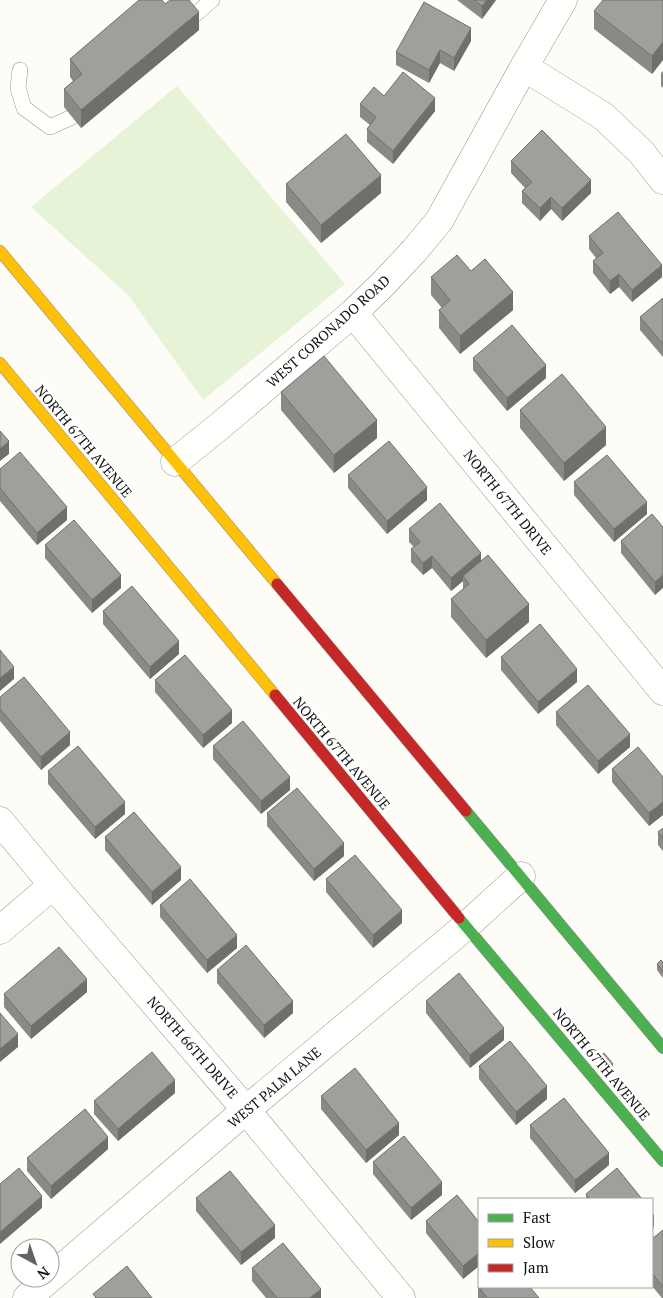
<svg xmlns="http://www.w3.org/2000/svg" width="663" height="1298" viewBox="0 0 663 1298" font-family="'PT Serif',serif">
	<style>
		.green { fill: #e7f3d7 }
		.lines { fill: none; stroke-linecap: round; stroke-linejoin: round }
		.lane-casing { stroke: #979795; stroke-width: 16 }
		.street-casing { stroke: #979795; stroke-width: 29 }
		.fast-casing { stroke: #8e8d8b; stroke-width: 12 }
		.slow-casing { stroke: #8e8d8b; stroke-width: 12 }
		.jam-casing { stroke: #8e8d8b; stroke-width: 12 }
		.lane { stroke: #fffffe; stroke-width: 15 }
		.street { stroke: #fffffe; stroke-width: 28 }
		.fast { stroke: #4caf50; stroke-width: 11 }
		.slow { stroke: #ffc107; stroke-width: 11 }
		.jam { stroke: #c62828; stroke-width: 11 }
		.wall { fill: #8a8986 }
		.shaded-wall { fill: #716f6d }
		.building { fill: #a19f9c; stroke: #716f6d }
		.labels { text-anchor: middle; dominant-baseline: central; stroke-width: 5; stroke-linejoin: round; paint-order: stroke }
		.street-label { font-size: 14px; fill: #111; stroke: #fff }
	</style>
	<rect width="100%" height="100%" fill="#fdfcf7"/>
	<path class="green" d="M177,86L345,284L203,400L128,295L31,207Z"/>
	<g class="lines">
		<g class="lane-casing">
			<path id="lane" d="M190,19L212,0
				M20,70L18,88L24,108L50,127L72,117"/>
		</g>
		<g class="street-casing">
			<path id="street" d="M524,67L603,116L641,152L663,180
				M353,313L663,691
				M175,462L221,425L353,313L383,284L414,251L439,221L524,67L563,0
				M0,821L53,885L246,1110L401,1298
				M0,930L53,885
				M27,1298L246,1110L466,926L521,876"/>
		</g>
		<g class="fast-casing">
			<path id="fast" d="M466,811L663,1048
				M459,918L663,1161"/>
		</g>
		<g class="slow-casing">
			<path id="slow" d="M0,251L277,584
				M0,363L275,695"/>
		</g>
		<g class="jam-casing">
			<path id="jam" d="M277,584L466,811
				M275,695L459,918"/>
		</g>
		<use href="#lane" class="lane"/>
		<use href="#street" class="street"/>
		<use href="#fast" class="fast"/>
		<use href="#slow" class="slow"/>
		<use href="#jam" class="jam"/>
	</g>
	<path class="wall" d="M457,0H496L482,19Z
		M663,0V60L652,74L594,29V11Z
		M165,4L199,30L81,128L64,107V89L73,81L70,77V59Z
		M471,41L454,71L440,63L429,83L396,65V52Z
		M663,71V88L661,86V73Z
		M384,96L435,111L393,164L367,142V129L370,125L360,117V104Z
		M511,161L591,193L562,221L551,209L540,221L522,203V191L525,188L511,173Z
		M286,184L381,193L321,243L286,202Z
		M589,236L662,277L632,302L619,287L610,294L593,273V261L596,258L589,249Z
		M471,271L513,310L460,354L439,328V310L442,308L431,295V277Z
		M663,298V357L640,330V317Z
		M473,358L546,378L507,411L473,370Z
		M281,392L377,438L334,473L281,410Z
		M520,410L606,445L564,481L520,428Z
		M0,469L67,520L37,545L0,501Z
		M348,475L427,500L387,534L348,488Z
		M574,482L647,514L614,542L574,495Z
		M663,527L655,595L621,553V541Z
		M409,529L481,560L529,622L486,658L451,617V599L463,590V581L451,591L432,568L423,575L411,562V549L414,547L409,542Z
		M45,545L121,588L92,613L45,558Z
		M103,611L179,654L150,679L103,624Z
		M501,657L577,682L538,714L501,670Z
		M155,680L232,723L203,748L155,692Z
		M0,697L70,745L41,770L0,721Z
		M556,712L630,747L598,774L556,725Z
		M213,746L290,790L261,814L213,759Z
		M612,769L663,777V815L649,826L612,782Z
		M48,771L125,814L95,839L48,784Z
		M267,813L344,856L314,881L267,826Z
		M663,828V851L658,845V832Z
		M105,837L181,880L152,905L105,850Z
		M326,879L402,923L373,948L326,892Z
		M160,905L237,948L207,973L160,917Z
		M663,963V978L657,970V964Z
		M217,970L293,1013L264,1038L217,983Z
		M87,992L31,1039L4,1007V994Z
		M426,1001L504,1040L470,1068L426,1013Z
		M600,1056L613,1070L609,1073L600,1063Z
		M479,1066L547,1099L516,1125L479,1079Z
		M175,1093L118,1141L94,1114V1101Z
		M321,1096L399,1135L366,1163L321,1109Z
		M530,1125L609,1165L575,1193L530,1138Z
		M108,1149L51,1199L27,1171V1158Z
		M373,1162L442,1195L411,1220L373,1174Z
		M586,1194L642,1199H586Z
		M196,1198L275,1238L241,1265L196,1211Z
		M426,1221L479,1222V1266L463,1279L426,1233Z
		M663,1230V1298H662L652,1286V1239Z
		M252,1268L321,1298H266L252,1281Z
		M478,1286L539,1298H478Z"/>
	<path class="shaded-wall" d="M487,0H496L482,19V6Z
		M199,12V30L81,128V110Z
		M471,28V41L454,71V58Z
		M663,42V60L652,74V56Z
		M440,50V63L429,83V70Z
		M435,98V111L393,164V151Z
		M381,175V193L321,243V225Z
		M591,180V193L562,221V208Z
		M551,197V209L540,221V208Z
		M662,265V277L632,302V290Z
		M619,274V287L610,294V281Z
		M513,292V310L460,354V336Z
		M546,365V378L507,411V398Z
		M377,420V438L334,473V455Z
		M606,427V445L564,481V463Z
		M9,441V454L0,461V449Z
		M427,487V500L387,534V521Z
		M647,502V514L614,542V529Z
		M67,507V520L37,545V533Z
		M481,553V565L463,576V581L451,591V578Z
		M432,556V568L423,575V563Z
		M121,575V588L92,613V600Z
		M663,575V588L655,595V582Z
		M529,604V622L486,658V640Z
		M179,641V654L150,679V667Z
		M14,667V679L0,691V678Z
		M577,669V682L538,714V702Z
		M232,710V723L203,748V735Z
		M70,732V745L41,770V757Z
		M630,734V747L598,774V761Z
		M290,777V790L261,814V801Z
		M125,802V814L95,839V827Z
		M663,802V815L649,826V813Z
		M344,843V856L314,881V869Z
		M181,867V880L152,905V892Z
		M402,910V923L373,948V935Z
		M237,935V948L207,973V960Z
		M87,979V992L31,1039V1026Z
		M293,1001V1013L264,1038V1025Z
		M504,1028V1040L470,1068V1055Z
		M18,1034V1047L0,1062V1049Z
		M613,1064V1070L609,1073V1067Z
		M175,1080V1093L118,1141V1129Z
		M547,1086V1099L516,1125V1112Z
		M399,1123V1135L366,1163V1150Z
		M108,1137V1149L51,1199V1186Z
		M609,1153V1165L575,1193V1180Z
		M442,1182V1195L411,1220V1208Z
		M42,1196V1208L0,1244V1232Z
		M654,1214V1227L652,1228V1216Z
		M275,1225V1238L241,1265V1252Z
		M479,1253V1266L463,1279V1266Z
		M321,1289V1298H310Z"/>
	<path class="building" d="M139,0H162L165,4L170,0H189L199,12L81,110L64,89L82,74L70,59Z
		M474,0H487L482,6Z
		M603,0H663V42L652,56L594,11Z
		M424,2L471,28L454,58L440,50L429,70L396,52Z
		M403,72L435,98L393,151L367,129L376,117L360,104L374,87L384,96Z
		M542,130L591,180L562,208L551,197L540,208L522,191L532,182L511,161Z
		M346,134L381,175L321,225L286,184Z
		M618,212L662,265L632,290L619,274L610,281L593,261L603,253L589,236Z
		M457,255L471,271L485,259L513,292L460,336L439,310L450,300L431,277Z
		M663,298V344L640,317Z
		M512,325L546,365L507,398L473,358Z
		M324,356L377,420L334,455L281,392Z
		M562,374L606,427L564,463L520,410Z
		M0,431L9,441L0,449Z
		M389,441L427,487L387,521L348,475Z
		M20,452L67,507L37,533L0,488V469Z
		M607,455L647,502L614,529L574,482Z
		M440,503L481,553L451,578L432,556L423,563L411,549L420,542L409,529Z
		M652,514L663,527V575L655,582L621,541Z
		M74,520L121,575L92,600L45,545Z
		M488,555L529,604L486,640L451,599L469,584L463,576Z
		M132,586L179,641L150,667L103,611Z
		M540,624L577,669L538,702L501,657Z
		M0,650L14,667L0,678Z
		M185,655L232,710L203,735L155,680Z
		M24,677L70,732L41,757L0,709V697Z
		M588,685L630,734L598,761L556,712Z
		M243,721L290,777L261,801L213,746Z
		M78,746L125,802L95,827L48,771Z
		M638,747L663,777V802L649,813L612,769Z
		M297,788L344,843L314,869L267,813Z
		M134,812L181,867L152,892L105,837Z
		M663,828V838L658,832Z
		M355,855L402,910L373,935L326,879Z
		M190,879L237,935L207,960L160,905Z
		M246,945L293,1001L264,1025L217,970Z
		M59,947L87,979L31,1026L4,994Z
		M661,960L663,963V971L657,964Z
		M459,973L504,1028L470,1055L426,1001Z
		M0,1013L18,1034L0,1049Z
		M510,1041L547,1086L516,1112L479,1066Z
		M152,1052L175,1080L118,1129L94,1101Z
		M604,1053L613,1064L609,1067L600,1056Z
		M355,1068L399,1123L366,1150L321,1096Z
		M564,1098L609,1153L575,1180L530,1125Z
		M85,1109L108,1137L51,1186L27,1158Z
		M404,1136L442,1182L411,1208L373,1162Z
		M19,1168L42,1196L0,1232V1184Z
		M617,1168L642,1199H590L586,1194Z
		M230,1171L275,1225L241,1252L196,1198Z
		M457,1195L479,1222V1253L463,1266L426,1221Z
		M663,1230V1287L652,1273V1239Z
		M283,1243L321,1289L310,1298H277L252,1268Z
		M127,1266L152,1298H96L93,1294Z
		M479,1285V1287H530L539,1298H487L478,1286Z"/>
	<g class="labels">
		<g class="street-label">
			<text transform="translate(328 331) rotate(-42)">WEST CORONADO ROAD</text>
			<text transform="translate(84 441) rotate(50)">NORTH 67TH AVENUE</text>
			<text transform="translate(508 502) rotate(51)">NORTH 67TH DRIVE</text>
			<text transform="translate(342 753) rotate(50)">NORTH 67TH AVENUE</text>
			<text transform="translate(193 1047) rotate(49)">NORTH 66TH DRIVE</text>
			<text transform="translate(602 1064) rotate(50)">NORTH 67TH AVENUE</text>
			<text transform="translate(274 1087) rotate(-40)">WEST PALM LANE</text>
		</g>
	</g>
	<rect x="478" y="1198" width="175" height="90" fill="#ffffff" stroke="#a0a0a0"/>
	<rect x="488" y="1214" width="25" height="8" fill="#4caf50" stroke="#a0a0a0"/>
	<text x="523" y="1223" font-size="15" fill="#111111">Fast</text>
	<rect x="488" y="1239" width="25" height="8" fill="#ffc107" stroke="#a0a0a0"/>
	<text x="523" y="1248" font-size="15" fill="#111111">Slow</text>
	<rect x="488" y="1264" width="25" height="8" fill="#c62828" stroke="#a0a0a0"/>
	<text x="523" y="1273" font-size="15" fill="#111111">Jam</text>
	<g transform="translate(35 1263) rotate(140)"><circle r="24" fill="#ffffff" stroke="#a0a0a0"/>
	<path d="M0-4L9 19L0 12L-9 19Z" fill="#646362"/>
	<text y="-8" font-size="14" font-weight="bold" text-anchor="middle" fill="#111111">N</text>
	</g>
</svg>
